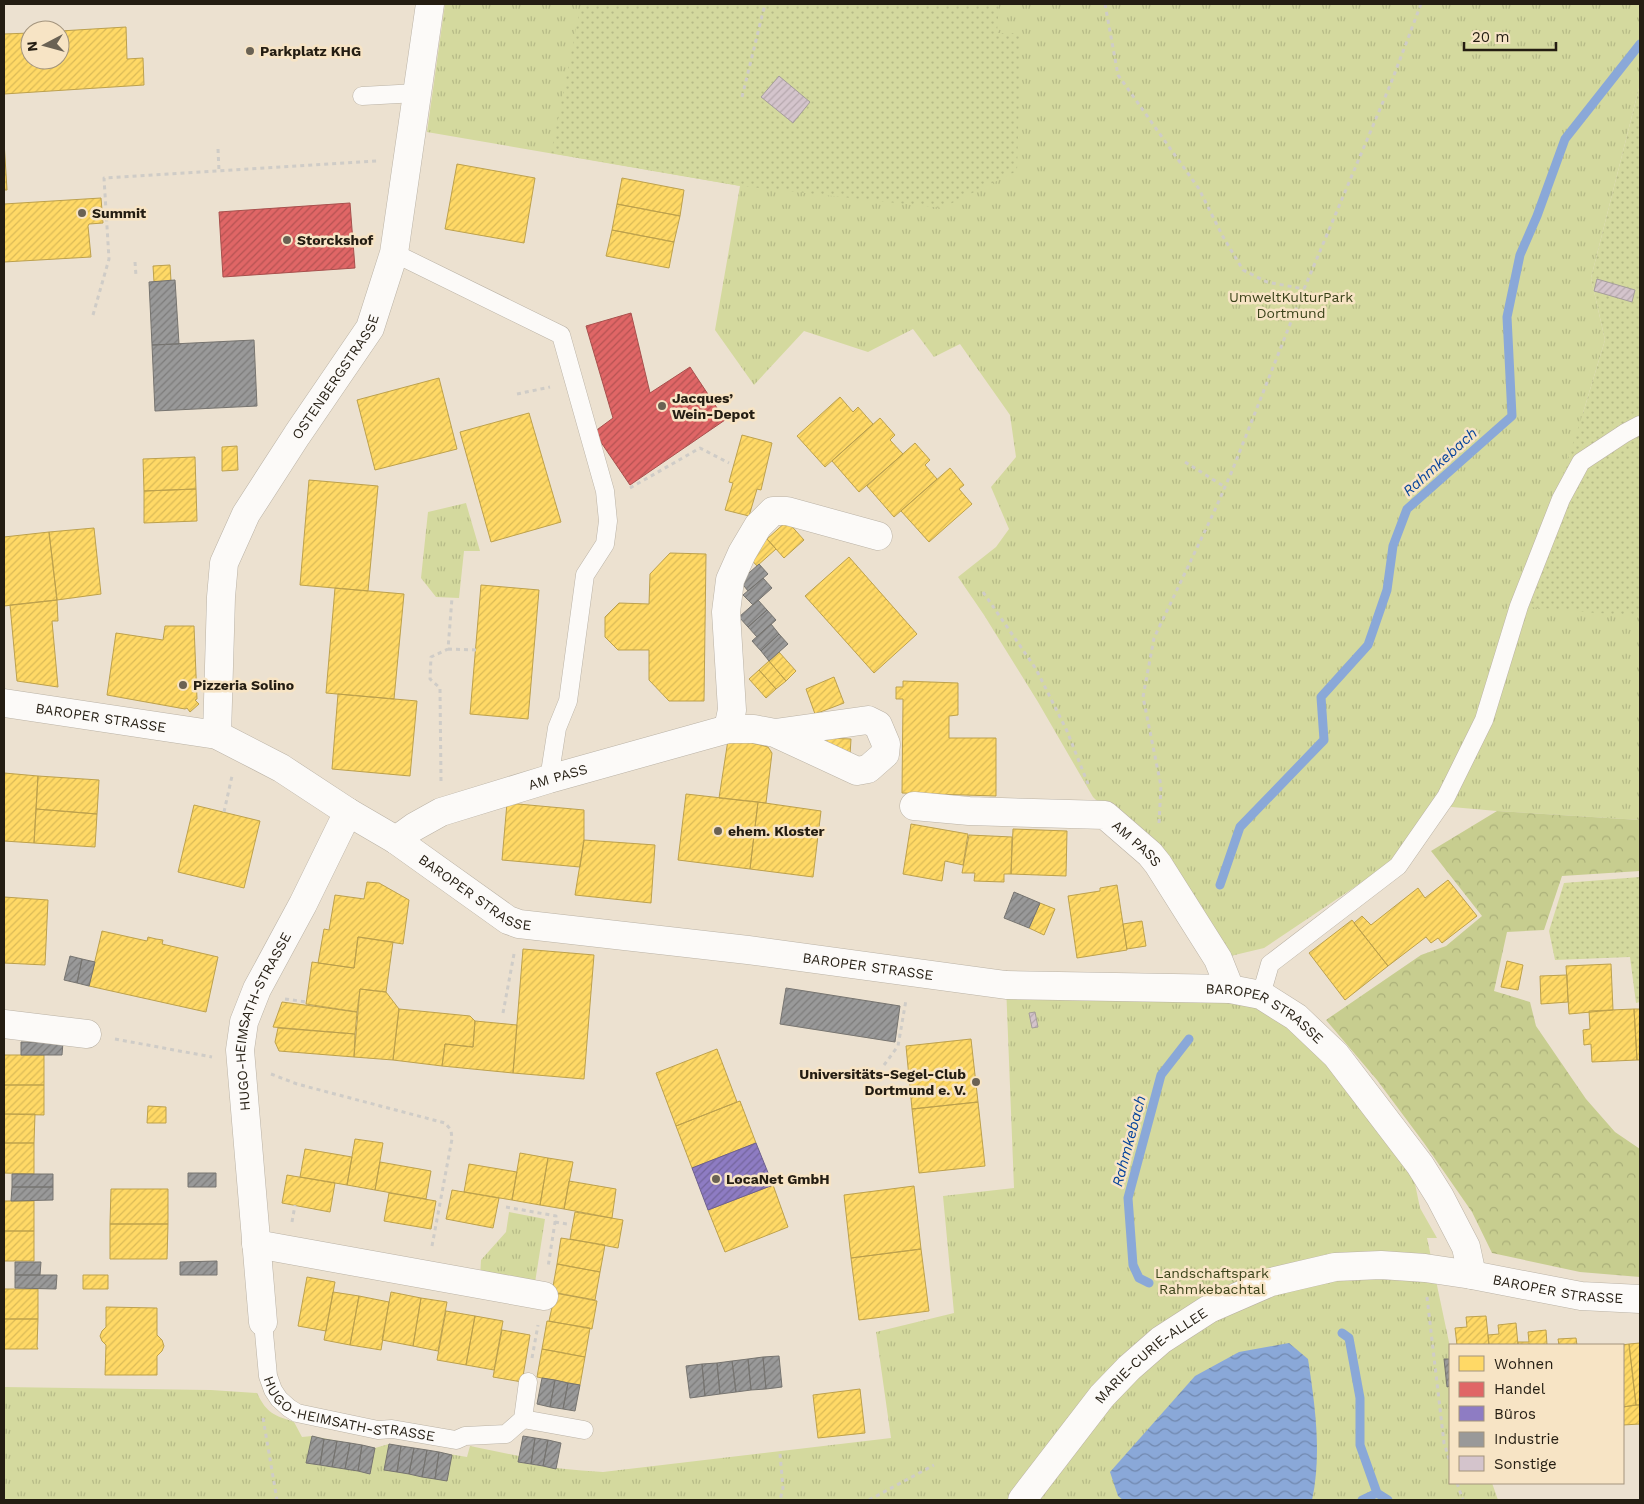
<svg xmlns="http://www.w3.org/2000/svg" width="1644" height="1504" viewBox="0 0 1644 1504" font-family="'Work Sans',sans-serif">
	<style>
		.grass { fill: url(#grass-tufts) }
		.forest { fill: url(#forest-crowns) }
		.garden { fill: url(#garden-dots) }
		.water { fill: url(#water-waves) }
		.homes { fill: url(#homes-hatch); stroke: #bda14d }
		.shops { fill: url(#shops-hatch); stroke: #a8504d }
		.offices { fill: url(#offices-hatch); stroke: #6e608e }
		.industry { fill: url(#industry-hatch); stroke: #767470 }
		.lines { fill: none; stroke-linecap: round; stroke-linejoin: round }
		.stream { stroke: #8aa8d8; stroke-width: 9 }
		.building { fill: url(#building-hatch); stroke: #a59d9b }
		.lane-casing { stroke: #bab2a5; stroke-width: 19 }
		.street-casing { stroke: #bab2a5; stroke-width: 29 }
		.secondary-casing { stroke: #bab2a5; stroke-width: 29 }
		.path { stroke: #cfccc7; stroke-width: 3; stroke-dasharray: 4 4; stroke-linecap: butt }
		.lane { stroke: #fcfaf8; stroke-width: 18 }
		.street { stroke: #fcfaf8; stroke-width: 28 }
		.secondary { stroke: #fcfaf8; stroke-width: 28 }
		.poi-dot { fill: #6a6254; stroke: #f7e4c5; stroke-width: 2 }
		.labels { text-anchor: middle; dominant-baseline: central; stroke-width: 5; stroke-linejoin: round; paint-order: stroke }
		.poi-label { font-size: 14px; font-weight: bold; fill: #241d12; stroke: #f7e4c5; text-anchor: start }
		.park-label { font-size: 14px; fill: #3a4219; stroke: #f7e4c5 }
		.street-label { font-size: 14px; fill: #241d12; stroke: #f7e4c5 }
		.water-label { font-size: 15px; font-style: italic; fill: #07449c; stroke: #f7e4c5 }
	</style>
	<defs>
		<pattern id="grass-tufts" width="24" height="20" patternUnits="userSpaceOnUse" patternTransform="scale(1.25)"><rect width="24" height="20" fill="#d4d99e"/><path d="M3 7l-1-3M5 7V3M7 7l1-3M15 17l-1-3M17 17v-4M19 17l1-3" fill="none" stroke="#b6ba87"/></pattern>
		<pattern id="forest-crowns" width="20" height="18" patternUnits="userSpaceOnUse" patternTransform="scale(1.25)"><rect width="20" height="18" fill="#c7cd8f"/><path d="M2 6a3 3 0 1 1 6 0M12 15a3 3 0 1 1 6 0" fill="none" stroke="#abb07a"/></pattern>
		<pattern id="garden-dots" width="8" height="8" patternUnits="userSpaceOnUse" patternTransform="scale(1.25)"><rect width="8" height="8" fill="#d4d99e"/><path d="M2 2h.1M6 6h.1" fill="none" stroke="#b6ba87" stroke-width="1.8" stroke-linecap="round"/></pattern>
		<pattern id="water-waves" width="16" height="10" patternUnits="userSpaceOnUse" patternTransform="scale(1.25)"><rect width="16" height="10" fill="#8aa8d8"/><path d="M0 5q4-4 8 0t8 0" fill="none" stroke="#7188ae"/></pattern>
		<pattern id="homes-hatch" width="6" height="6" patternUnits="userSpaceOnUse" patternTransform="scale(1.25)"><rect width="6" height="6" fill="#ffd966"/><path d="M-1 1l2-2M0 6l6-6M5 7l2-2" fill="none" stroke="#daba57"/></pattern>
		<pattern id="shops-hatch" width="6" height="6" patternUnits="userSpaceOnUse" patternTransform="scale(1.25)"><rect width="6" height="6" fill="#e06666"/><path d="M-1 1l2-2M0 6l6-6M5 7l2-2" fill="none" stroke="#b55353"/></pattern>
		<pattern id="offices-hatch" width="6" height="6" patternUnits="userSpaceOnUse" patternTransform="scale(1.25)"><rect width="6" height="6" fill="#8e7cc3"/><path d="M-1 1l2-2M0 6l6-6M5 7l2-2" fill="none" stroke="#74659d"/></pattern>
		<pattern id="industry-hatch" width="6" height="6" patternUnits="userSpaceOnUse" patternTransform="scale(1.25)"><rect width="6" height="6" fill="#999"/><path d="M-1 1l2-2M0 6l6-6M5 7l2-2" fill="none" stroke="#7d7c7b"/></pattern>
		<pattern id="building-hatch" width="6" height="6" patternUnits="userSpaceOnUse" patternTransform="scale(1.25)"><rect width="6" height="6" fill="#d4c4cc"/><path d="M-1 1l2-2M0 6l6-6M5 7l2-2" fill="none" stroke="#b6a8ae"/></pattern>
	</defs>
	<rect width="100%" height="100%" fill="#ece1d0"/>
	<path class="grass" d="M445,4H1640V84L1591,278L1605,340L1583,413L1640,613V820L1497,811L1440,806L1392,862L1264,948L1218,959L1150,854L1093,797L1038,702L984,615L958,577L996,547L1009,529L991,487L1016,457L1010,415L960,344L934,357L913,329L868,352L804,331L754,385L715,330L740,186L427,132Z
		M466,503L480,551H464L459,598L436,597L421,578L428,512Z
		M1006,985L1261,995L1351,1087L1414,1179L1420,1208L1437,1238H1427L1450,1347V1483H1492L1498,1500H4V1387L211,1390L257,1393C267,1414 274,1415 294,1422L302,1437L312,1436L375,1448L389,1444L467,1457L470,1446L519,1456V1462C547,1468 574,1470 603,1472L891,1438L876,1332L954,1313L943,1196L1014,1188Z
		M509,1212L545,1219L534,1289L480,1279L481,1260L506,1232Z"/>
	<path class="forest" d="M1497,811L1640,820V871L1562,876L1544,930L1507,932L1494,991L1530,1002L1536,1026L1586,1099L1615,1132L1640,1149V1277L1580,1272L1492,1253L1472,1212L1424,1143L1377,1080L1326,1020L1421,955L1446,946L1482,916L1431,851Z"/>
	<path class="garden" d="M581,4H999L997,33H1021L1017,171L942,208L741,186L551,153Z
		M1640,84V615L1596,613L1519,606L1583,413L1605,340L1591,278Z
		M1640,877V1002L1636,1003L1630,957L1555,960L1549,931L1564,883Z"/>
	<path class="water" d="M1289,1343L1308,1359C1315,1405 1322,1454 1312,1500H1123L1118,1496L1110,1472L1195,1376L1239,1352Z"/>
	<path class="homes" d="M126,27L127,59L143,58L144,85L4,94V34L30,33V60H60V31Z
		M4,141L7,190H4Z
		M457,164L535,178L524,243L445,229Z
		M622,178L684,190L680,216L617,204Z
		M101,198L103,223L89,224L88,226L91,257L4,262V204Z
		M617,204L680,216L674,242L612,230Z
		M612,230L674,242L669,268L606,256Z
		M170,265L171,281L154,282L153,266Z
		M439,378L457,449L375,470L357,400Z
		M840,397L853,412L858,407L873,424L825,467L797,436Z
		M529,413L561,522L491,542L460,432Z
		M880,418L895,435L890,440L903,454L859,492L832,461Z
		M742,435L772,443L761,490L757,489L749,516L725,510L733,483L729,482Z
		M915,443L930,460L925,465L937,479L894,517L867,486Z
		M237,446L238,470L222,471V447Z
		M195,457L196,489L144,491L143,459Z
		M950,468L964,485L959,489L972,504L929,542L901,511Z
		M309,480L378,486L368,591L300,585Z
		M196,489L197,521L144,523V491Z
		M787,521L804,540L784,558L767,539Z
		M94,528L101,594L57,600L49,532Z
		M49,532L57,600L4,606V537Z
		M767,539L776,549L757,566L748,556Z
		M670,553L706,554L704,701H669L649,680V650H618L605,637V617L619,603L649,604L650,574Z
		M849,557L917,634L874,673L805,596Z
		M481,585L539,590L528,719L470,714Z
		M335,588L404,594L394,699L326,693Z
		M57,600L58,621H52L58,687L17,681L10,605Z
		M165,626H194L197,699L195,700L199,704L190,712L187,708L185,709L107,695L116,633L163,640Z
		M779,652L796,671L786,681L769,661Z
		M769,661L786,681L776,689L759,670Z
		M759,670L776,689L766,698L749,679Z
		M834,677L844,703L815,714L806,689Z
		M903,681L958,683V715L949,716V738H996V796L902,793L903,699H896V687H903Z
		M338,694L417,701L410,776L332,769Z
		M733,738L768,747L772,753L766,803L719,798L728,740Z
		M825,738L851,739L850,755L824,753Z
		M4,773L38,776L34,843L4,841Z
		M38,776L99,780L97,814L36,809Z
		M686,794L758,802L750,869L678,860Z
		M758,802L821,811L813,877L750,869Z
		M507,803L584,810V840L580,867L502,860Z
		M194,805L260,821L244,888L178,872Z
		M36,809L97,814L95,847L34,843Z
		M911,824L968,834L963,865L945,861L942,881L903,874Z
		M1013,829L1067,831L1066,876L1011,874Z
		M969,835L1012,837L1011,874H1004V882L974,881L975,873H962Z
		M584,840L655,845L651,903L575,895Z
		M1448,880L1477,916L1442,943L1438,938L1431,943L1426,937L1388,966L1354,923L1362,916L1371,925L1418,888L1425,898Z
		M367,882L379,883L409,900L403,944L358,937L354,968L318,963L324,929L329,930L335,895L364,899Z
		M1117,885L1127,950L1077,958L1068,896L1100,891V888Z
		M4,897L48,900L45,965L4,963Z
		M1040,903L1055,909L1044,935L1029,928Z
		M1352,920L1388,966L1345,1000L1309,953Z
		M1142,921L1146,946L1127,949L1123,924Z
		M102,931L147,941L148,937L156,939L163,940L162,944L218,957L206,1012L89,986Z
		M358,937L393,942L386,992L360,989L357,1012L306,1004L312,962L354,968Z
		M523,949L594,955L584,1079L513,1073Z
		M1507,961L1523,965L1518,990L1501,987Z
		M1611,964L1613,1010L1569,1014L1566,966Z
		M1567,975L1568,1002L1541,1004L1540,976Z
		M360,989L386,992L399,1009L393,1060L354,1057Z
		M282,1002L357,1012L355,1034L273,1027Z
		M399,1009L470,1016L475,1021L473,1047L445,1044L442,1066L393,1060Z
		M1634,1009L1637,1060L1592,1062L1591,1044L1584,1045L1583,1030L1590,1029L1589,1011Z
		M1634,1009H1640V1060H1637Z
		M475,1021L517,1025L513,1073L442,1066L445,1044L473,1047Z
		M278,1028L355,1034L354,1057L279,1051L275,1042Z
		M971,1039L978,1102L912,1109L906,1046Z
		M717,1049L737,1102L676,1126L656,1073Z
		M4,1055H44V1085H4Z
		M4,1085H44V1115L4,1114Z
		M740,1101L756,1143L692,1168L676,1126Z
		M978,1102L985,1166L919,1173L912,1109Z
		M148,1106L166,1107V1123H147Z
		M4,1114H35L34,1143H4Z
		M355,1139L383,1143L375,1190L347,1185Z
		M4,1143H34V1174L4,1173Z
		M305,1149L352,1157L347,1185L300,1177Z
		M520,1153L548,1158L540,1205L512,1200Z
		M548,1158L573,1162L564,1209L540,1205Z
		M380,1162L431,1171L426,1199L375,1190Z
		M469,1164L517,1172L512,1200L464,1192Z
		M287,1175L335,1183L330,1212L282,1203Z
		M569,1181L616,1189L612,1218L564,1209Z
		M773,1185L788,1227L725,1252L708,1210Z
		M914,1186L921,1249L851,1258L844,1195Z
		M111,1189H168V1224H110Z
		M452,1190L499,1198L493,1228L446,1219Z
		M389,1193L436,1201L431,1229L384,1221Z
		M4,1201H34V1231H4Z
		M575,1212L623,1220L618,1248L570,1239Z
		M110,1224H168L167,1259H110Z
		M4,1231H34V1261H4Z
		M561,1238L605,1245L600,1272L557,1264Z
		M921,1249L929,1311L859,1320L851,1258Z
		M557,1264L600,1272L595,1300L552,1292Z
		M83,1275H108V1289H83Z
		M307,1277L335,1282L326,1331L298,1326Z
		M4,1289H38V1319H4Z
		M333,1292L359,1296L350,1345L324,1340Z
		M391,1292L421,1298L413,1346L382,1340Z
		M555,1293L597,1301L592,1329L549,1321Z
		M359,1296L389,1302L381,1350L350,1345Z
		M421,1298L447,1302L438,1351L413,1346Z
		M106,1307L157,1308V1335L162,1340L164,1346L162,1351L157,1356V1375H105L106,1345L102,1341L100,1336L102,1331L106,1327Z
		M446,1311L475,1316L466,1365L437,1360Z
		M475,1316L503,1321L494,1370L466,1365Z
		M1486,1316L1489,1345H1457L1455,1328L1467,1327L1466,1317Z
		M4,1319H38L37,1347L38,1349H4Z
		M547,1321L590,1328L585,1357L542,1349Z
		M1516,1323L1518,1345H1489L1488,1335L1499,1334L1498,1325Z
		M502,1330L530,1335L522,1382L493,1377Z
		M1546,1330L1547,1345H1518V1342H1529L1528,1332Z
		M1576,1338L1577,1345H1559L1558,1339Z
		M1640,1343V1405H1636L1629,1344Z
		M1629,1344L1636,1405L1623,1407V1345H1621Z
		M542,1349L585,1357L580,1385L537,1377Z
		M860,1389L865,1433L818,1438L813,1395Z
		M1636,1405H1640V1424L1623,1425V1407Z"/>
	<path class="shops" d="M350,203L355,268L223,277L219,212Z
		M631,313L650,393L690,367L725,420L630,485L594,432L613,418L586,326Z"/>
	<path class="offices" d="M756,1143L773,1185L708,1210L692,1168Z"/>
	<path class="industry" d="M175,280L179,344L152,345L149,282Z
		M254,340L257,406L155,411L152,345Z
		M759,564L768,574L748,591L740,581Z
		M763,578L772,588L753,605L743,595Z
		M758,600L767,610L748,627L739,617Z
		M767,610L776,620L757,637L748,627Z
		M771,624L779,634L761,651L752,641Z
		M779,634L788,644L769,661L761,651Z
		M1014,892L1040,903L1029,928L1004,918Z
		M70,956L82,959L77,983L64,980Z
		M82,959L95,962L89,986L77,983Z
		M786,988L900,1006L895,1042L780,1024Z
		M21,1042H63L62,1055H21Z
		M188,1173H216V1187H188Z
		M12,1174H53V1187H12Z
		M12,1187H53V1200L11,1201Z
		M217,1261V1275H180V1262Z
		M15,1262H41L40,1275H15Z
		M15,1275H57L56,1289L15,1288Z
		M779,1356L782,1387L766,1389L763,1357Z
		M763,1357L766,1389L751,1390L748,1359Z
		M748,1359L751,1390L736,1392L732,1361Z
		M1444,1359H1450V1386L1447,1387Z
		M732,1361L736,1392L720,1394L717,1363Z
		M717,1363L720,1394L705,1396L702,1364Z
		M702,1364L705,1396L690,1398L686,1366Z
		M542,1378L555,1380L550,1407L537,1404Z
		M555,1380L568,1383L563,1409L550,1407Z
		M568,1383L580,1385L575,1411L563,1409Z
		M312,1436L324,1439L320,1465L306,1463Z
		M523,1436L535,1438L531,1464L518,1462Z
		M535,1438L548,1440L543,1466L531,1464Z
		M324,1439L337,1441L332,1467L320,1465Z
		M548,1440L561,1443L556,1469L543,1466Z
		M337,1441L350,1443L345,1469L332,1467Z
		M350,1443L362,1445L358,1471L345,1469Z
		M389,1444L401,1446L397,1472L384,1470Z
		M362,1445L375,1448L370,1474L358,1471Z
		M401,1446L414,1448L409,1474L397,1472Z
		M414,1448L427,1450L422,1477L409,1474Z
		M427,1450L439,1452L435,1479L422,1477Z
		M439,1452L452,1455L447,1481L435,1479Z"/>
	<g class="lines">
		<path class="stream" d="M1220,885L1240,827L1324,740L1321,697L1368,645L1387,590L1393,546L1407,509L1512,416L1507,317L1520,255L1537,216L1565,139L1640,44
			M1149,1283L1139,1278L1133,1265L1128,1198L1161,1075L1189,1039
			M1342,1333L1349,1338L1360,1398V1445L1377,1493L1362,1500
			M1377,1493L1388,1500"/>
	</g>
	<path class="building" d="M779,76L810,102L793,123L761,97Z
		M1597,279L1635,290L1632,302L1594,291Z
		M1035,1012L1038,1027L1032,1028L1029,1013Z"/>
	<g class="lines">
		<g class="lane-casing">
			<g id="lane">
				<path d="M362,96L417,93"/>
				<path d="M394,253L561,335L605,491L608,521L605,544L585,575L568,701L557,728L549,779"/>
				<path d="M1261,995L1270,964L1398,866L1446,797L1484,720L1519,606L1561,499L1581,462L1625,433L1640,425"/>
				<path id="s1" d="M263,1322L268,1376L273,1390L279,1399L289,1408L297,1413L378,1430L392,1429L456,1440L465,1436L506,1434L523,1419L528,1382"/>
				<path d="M523,1419L584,1430"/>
			</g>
		</g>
		<g class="street-casing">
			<g id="street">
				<path id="s2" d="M4,703L217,735L281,768L348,812L396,840L508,920L519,924L748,950L1006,985L1230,989L1261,995L1296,1017L1336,1055L1420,1165L1440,1197L1466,1247L1472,1275"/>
				<path d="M728,729L732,710L726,612L730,580L742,553L758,526L773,511H787L878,536"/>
				<path id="s3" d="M217,735L221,597L224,563L246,514L297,435L370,328L394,253L430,4"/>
				<path id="s4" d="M914,806L969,811L1105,815L1150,854L1158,864L1218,959L1230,989"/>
				<path id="s5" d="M396,840L414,827L441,812L549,779L728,729H754L775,733L857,771L868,769L885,754L886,744L878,725L868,720L775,733"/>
				<path d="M4,1024L87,1034"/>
				<path d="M256,1244L544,1296"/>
				<path id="s6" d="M263,1322L240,1050L244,1022L257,989L303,904L348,812"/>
			</g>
		</g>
		<g class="secondary-casing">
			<g id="secondary">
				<path id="s7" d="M1022,1500L1102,1396L1129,1368L1161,1340L1209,1309L1271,1282L1335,1267L1381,1265L1425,1268L1472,1275L1581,1296L1640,1299"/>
			</g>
		</g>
		<path class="path" d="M1105,4L1118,75L1199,189L1222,235L1243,270L1267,282L1304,289
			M742,97L765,4
			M218,149L219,171
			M135,262L136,276
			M93,315L109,259L104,178L377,161
			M517,394L550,387
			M1185,462L1225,487
			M630,488L700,448L729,463
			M983,592L1036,669L1067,731L1088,784
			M448,649L476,650
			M441,781L440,688L430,679L431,657L448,649L452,598
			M224,812L232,776
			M1159,823L1161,786L1143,697L1154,638L1214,512L1232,471L1304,289L1391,83L1421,4
			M285,999L307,1002
			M503,1013L514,954
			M115,1039L212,1057
			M884,1065L898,1046L906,1000
			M271,1074L297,1084L445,1123L451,1130L452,1139L432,1246
			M506,1207L556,1216L548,1267
			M292,1222L295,1205
			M555,1222L567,1224
			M1427,1297L1444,1443L1450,1462
			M532,1358L538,1325
			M263,1418L277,1500
			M780,1454L783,1488L780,1500
			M1457,1483L1463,1500
			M869,1500L934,1465"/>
		<use href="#lane" class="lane"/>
		<use href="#street" class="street"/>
		<use href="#secondary" class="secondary"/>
	</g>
	<g class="poi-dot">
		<circle cx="250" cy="51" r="5"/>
		<circle cx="82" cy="213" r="5"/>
		<circle cx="287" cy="240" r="5"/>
		<circle cx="662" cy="406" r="5"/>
		<circle cx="183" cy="685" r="5"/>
		<circle cx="718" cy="831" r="5"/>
		<circle cx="976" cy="1082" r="5"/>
		<circle cx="716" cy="1179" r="5"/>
	</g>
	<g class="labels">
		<g class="poi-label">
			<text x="260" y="51">Parkplatz KHG</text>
			<text x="92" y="213">Summit</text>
			<text x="297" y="240">Storckshof</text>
			<text x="672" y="398">Jacques’<tspan x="672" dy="16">Wein-Depot</tspan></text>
			<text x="193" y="685">Pizzeria Solino</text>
			<text x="728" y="831">ehem. Kloster</text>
			<text x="966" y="1074" text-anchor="end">Universitäts-Segel-Club<tspan x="966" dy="16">Dortmund e. V.</tspan></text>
			<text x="726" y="1179">LocaNet GmbH</text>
		</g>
		<g class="park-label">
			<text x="1291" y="297">UmweltKulturPark<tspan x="1291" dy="16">Dortmund</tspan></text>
			<text x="1212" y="1273">Landschaftspark<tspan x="1212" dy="16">Rahmkebachtal</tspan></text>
		</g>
		<g class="street-label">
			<text stroke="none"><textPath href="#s3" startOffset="390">OSTENBERGSTRASSE</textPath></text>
			<text stroke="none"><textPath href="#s2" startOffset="98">BAROPER STRASSE</textPath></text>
			<text stroke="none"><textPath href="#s5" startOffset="175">AM PASS</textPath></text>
			<text stroke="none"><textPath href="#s4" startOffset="234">AM PASS</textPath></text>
			<text stroke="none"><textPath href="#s2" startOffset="519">BAROPER STRASSE</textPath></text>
			<text stroke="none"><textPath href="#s2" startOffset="924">BAROPER STRASSE</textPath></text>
			<text stroke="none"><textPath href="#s2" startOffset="1329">BAROPER STRASSE</textPath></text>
			<text stroke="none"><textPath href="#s6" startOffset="306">HUGO-HEIMSATH-STRASSE</textPath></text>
			<text stroke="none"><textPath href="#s7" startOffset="628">BAROPER STRASSE</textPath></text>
			<text stroke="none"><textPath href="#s7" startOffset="195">MARIE-CURIE-ALLEE</textPath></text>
			<text stroke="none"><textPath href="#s1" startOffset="149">HUGO-HEIMSATH-STRASSE</textPath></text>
		</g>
		<g class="water-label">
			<text transform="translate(1440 462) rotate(-42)">Rahmkebach</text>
			<text transform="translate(1129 1141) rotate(-75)">Rahmkebach</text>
		</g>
	</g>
	<rect width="1644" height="1504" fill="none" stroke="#241d12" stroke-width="10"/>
	<rect x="1449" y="1344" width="175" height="140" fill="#f7e4c5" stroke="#a3947d"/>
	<rect x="1459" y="1356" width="25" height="15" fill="#ffd966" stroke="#a3947d"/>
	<text x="1494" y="1369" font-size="15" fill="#241d12">Wohnen</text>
	<rect x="1459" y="1382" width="25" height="15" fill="#e06666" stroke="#a3947d"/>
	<text x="1494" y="1394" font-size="15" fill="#241d12">Handel</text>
	<rect x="1459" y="1406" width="25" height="15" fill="#8e7cc3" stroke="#a3947d"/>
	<text x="1494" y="1419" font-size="15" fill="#241d12">Büros</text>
	<rect x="1459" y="1432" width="25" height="15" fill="#999999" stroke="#a3947d"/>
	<text x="1494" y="1444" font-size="15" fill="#241d12">Industrie</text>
	<rect x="1459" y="1456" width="25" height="15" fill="#d4c4cc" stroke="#a3947d"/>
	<text x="1494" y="1469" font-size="15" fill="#241d12">Sonstige</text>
	<g transform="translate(45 45) rotate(264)"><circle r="24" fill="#f7e4c5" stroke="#a3947d"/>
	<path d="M0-4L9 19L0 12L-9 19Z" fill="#6a6254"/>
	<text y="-8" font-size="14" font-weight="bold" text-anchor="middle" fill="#241d12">N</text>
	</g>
	<path d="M1464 42v8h92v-8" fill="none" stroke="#241d12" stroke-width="2.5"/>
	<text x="1472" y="42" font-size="15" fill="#241d12" stroke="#f7e4c5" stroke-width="4" paint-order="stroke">20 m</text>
</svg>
